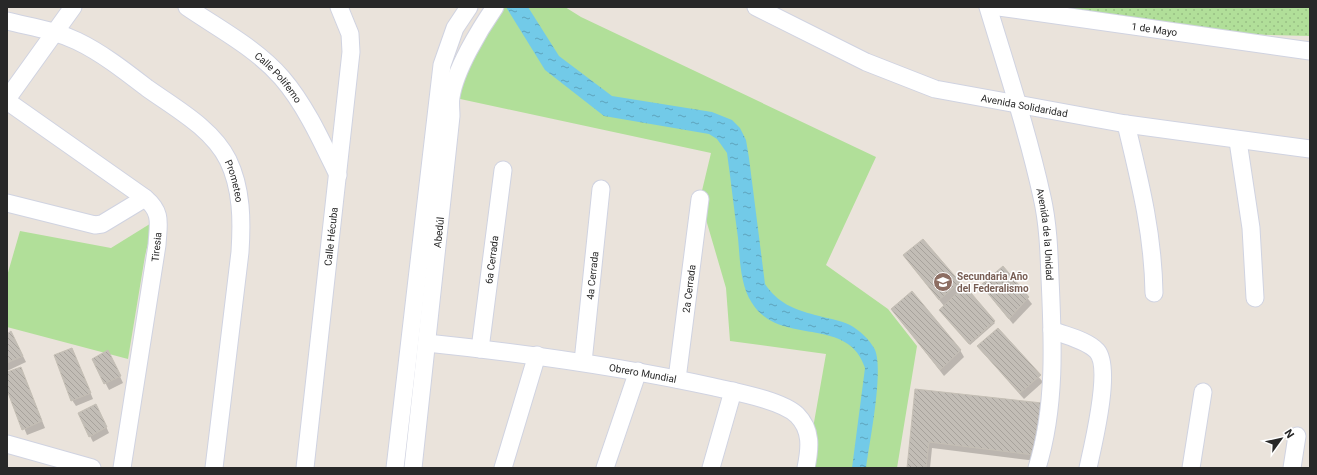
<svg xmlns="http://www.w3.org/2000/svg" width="1317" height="475" font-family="Roboto,sans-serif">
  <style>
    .grass { fill: url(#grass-dots) }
    .park { fill: #b1df99 }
    .water { fill: url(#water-ripples) }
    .shadow { fill: #0003 }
    .building { fill: url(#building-back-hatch); stroke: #c5bfb5 }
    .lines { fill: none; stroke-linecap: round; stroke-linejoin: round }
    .minor-casing { stroke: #d0d3e1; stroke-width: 19 }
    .minor { stroke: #fff; stroke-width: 17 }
    .labels { text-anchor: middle; stroke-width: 3; stroke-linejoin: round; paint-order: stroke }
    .street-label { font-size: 10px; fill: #282828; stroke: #fff }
    .education-label { font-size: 10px; font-weight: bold; fill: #785e54; stroke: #fff; text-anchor: start }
  </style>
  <defs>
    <pattern id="grass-dots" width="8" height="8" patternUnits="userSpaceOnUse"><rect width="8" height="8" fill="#b1df99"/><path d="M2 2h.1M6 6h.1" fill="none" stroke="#98bf84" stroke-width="1.8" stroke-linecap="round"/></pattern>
    <pattern id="water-ripples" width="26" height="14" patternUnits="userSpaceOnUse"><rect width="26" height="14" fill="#72cae8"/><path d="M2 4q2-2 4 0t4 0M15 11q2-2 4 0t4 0" fill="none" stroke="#5ea4bc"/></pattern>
    <pattern id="building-back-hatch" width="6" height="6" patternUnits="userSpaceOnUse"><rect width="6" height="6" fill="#c2bdb6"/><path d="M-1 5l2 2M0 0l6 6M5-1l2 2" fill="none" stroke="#a7a29c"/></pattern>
  </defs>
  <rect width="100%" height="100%" fill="#eae3db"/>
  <path class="grass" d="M 1055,7 L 1310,7 L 1309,36 L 1198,33 Z"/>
  <g class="park">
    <path d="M 495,7 L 565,7 L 581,17 L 876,157 L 826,265 L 888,309 L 917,346 L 897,468 L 806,468 L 826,354 L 730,341 L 726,288 L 700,199 L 711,153 L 451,97 Z"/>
    <path d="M 153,222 L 145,256 L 128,359 L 7,327 L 7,276 L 20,231 L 111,248 Z"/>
  </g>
  <path class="water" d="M 506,7 L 528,7 L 559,56 L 612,96 L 712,112 L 732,120 L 740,128 L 746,140 L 749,158 L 765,284 C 778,303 793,309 815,315 C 826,318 840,320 850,325 C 859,330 869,339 874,348 C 885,366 869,444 866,468 L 852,468 L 865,368 C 849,315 779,347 752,303 C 740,285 740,259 738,238 C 734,210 731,181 727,153 L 717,139 L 709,134 L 604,116 L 545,70 Z"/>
  <g class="shadow">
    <path d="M 923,241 L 963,289 L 995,323 L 970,345 L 941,311 L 944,306 L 904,256 Z"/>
    <path d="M 1003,267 L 1032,304 L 1013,324 L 986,291 Z"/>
    <path d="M 893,310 L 960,350 L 964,357 L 944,376 Z"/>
    <path d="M 997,329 L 1043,382 L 1024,399 L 978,347 Z"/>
    <path d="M 7,335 L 14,338 L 26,362 L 7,371 Z"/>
    <path d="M 72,349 L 93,399 L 76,406 L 72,400 Z"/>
    <path d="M 111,357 L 123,383 L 109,390 L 93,359 Z"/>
    <path d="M 21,368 L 45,428 L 27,435 L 7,387 L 7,373 Z"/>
    <path d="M 916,390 L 1042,404 L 1037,461 L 932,448 L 930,468 L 908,468 Z"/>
    <path d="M 99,411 L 109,433 L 93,442 L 90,436 Z"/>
  </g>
  <g class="building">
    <path d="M 923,239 L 960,282 L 939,300 L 903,255 Z"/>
    <path d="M 1003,266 L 1029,297 L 1009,319 L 981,285 Z"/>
    <path d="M 965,286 L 995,321 L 969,344 L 939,310 Z"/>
    <path d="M 912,291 L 961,350 L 940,370 L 891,309 Z"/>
    <path d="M 998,328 L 1041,375 L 1020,393 L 977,346 Z"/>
    <path d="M 11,331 L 23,356 L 7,363 L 7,334 Z"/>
    <path d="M 72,348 L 91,393 L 71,401 L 54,355 Z"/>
    <path d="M 108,350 L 121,376 L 104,384 L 92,359 Z"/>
    <path d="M 21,367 L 42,421 L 22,430 L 7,390 L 7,372 Z"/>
    <path d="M 915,389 L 1042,403 L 1034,455 L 929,442 L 926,468 L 907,468 Z"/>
    <path d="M 96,404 L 107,427 L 89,437 L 78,413 Z"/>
  </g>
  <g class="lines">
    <g class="minor-casing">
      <g id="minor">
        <path id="s1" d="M 187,7 C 219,29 256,48 282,78 C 306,106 322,142 338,175"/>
        <path id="s2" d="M 756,7 L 866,62 L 935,89 L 1126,124 L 1310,149"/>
        <path id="s3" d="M 988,7 C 1007,70 1028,133 1042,197 C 1048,223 1049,251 1050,278 C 1053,341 1056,407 1037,468"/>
        <path id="s4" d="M 999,7 L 1310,51"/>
        <path id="s5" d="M 7,21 C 31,27 54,30 77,41 C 102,53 125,71 147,88 C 175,108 212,128 228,160 C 242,189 242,221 240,252 L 214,468"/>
        <path d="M 7,99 L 73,7"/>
        <path d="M 7,101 L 145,198 C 163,213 158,224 157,245 L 122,468"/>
        <path d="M 1126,124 C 1140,182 1153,233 1154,293"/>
        <path d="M 1238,141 L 1251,228 L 1255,298"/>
        <path d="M 7,203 L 95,225 L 102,224 L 145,198"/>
        <path d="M 1052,330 C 1066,336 1087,340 1097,351 C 1112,368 1093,445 1088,468"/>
        <path id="s6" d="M 427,343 C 523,353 619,366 714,387 C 735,392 781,400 797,415 C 812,430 810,448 806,468"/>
        <path id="s7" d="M 480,349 L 503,170"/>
        <path id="s8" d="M 583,362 L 601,189"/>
        <path id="s9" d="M 677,379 L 700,199"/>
        <path d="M 7,444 L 92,468"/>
        <path id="s10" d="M 305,468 L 351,52 L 350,34 L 339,7"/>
        <path d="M 395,468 L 442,65 L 455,28 L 469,7"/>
        <path id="s11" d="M 413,468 L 451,116 C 451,110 450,103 451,97 C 455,70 479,30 495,7"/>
        <path d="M 503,468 L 537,355"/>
        <path d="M 605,468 L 638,371"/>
        <path d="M 711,468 L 733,391"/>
        <path d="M 1191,468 L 1203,392"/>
        <path d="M 1292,468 L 1297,436"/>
      </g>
    </g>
    <use href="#minor" class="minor"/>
  </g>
  <defs>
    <g id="school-disc" transform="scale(1)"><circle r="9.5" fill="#8d6e63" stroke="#fff"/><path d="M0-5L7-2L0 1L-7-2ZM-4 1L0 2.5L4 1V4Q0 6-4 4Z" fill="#fff"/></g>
  </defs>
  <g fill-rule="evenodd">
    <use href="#school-disc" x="943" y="282"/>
  </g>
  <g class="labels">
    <g class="street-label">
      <text dy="4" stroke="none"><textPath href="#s4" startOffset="157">1 de Mayo</textPath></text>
      <text dy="4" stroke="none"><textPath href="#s1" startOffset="116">Calle Polifemo</textPath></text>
      <text dy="4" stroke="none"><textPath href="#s2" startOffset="288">Avenida Solidaridad</textPath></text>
      <text dy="4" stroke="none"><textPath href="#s5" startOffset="289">Prometeo</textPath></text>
      <text dy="4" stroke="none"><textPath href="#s11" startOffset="237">Abedúl</textPath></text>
      <text dy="4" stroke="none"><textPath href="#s3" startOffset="235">Avenida de la Unidad</textPath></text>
      <text dy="4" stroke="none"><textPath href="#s10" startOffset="233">Calle Hécuba</textPath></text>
      <text transform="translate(156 247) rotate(-84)" y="4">Tiresia</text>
      <text dy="4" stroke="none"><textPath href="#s7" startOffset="90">6a Cerrada</textPath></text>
      <text dy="4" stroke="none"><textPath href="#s8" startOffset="87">4a Cerrada</textPath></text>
      <text dy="4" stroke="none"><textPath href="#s9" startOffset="91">2a Cerrada</textPath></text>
      <text dy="4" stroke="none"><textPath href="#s6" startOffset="218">Obrero Mundial</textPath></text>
    </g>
    <g class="education-label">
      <text x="957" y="280">Secundaria Año<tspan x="957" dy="12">del Federalismo</tspan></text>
    </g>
  </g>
  <rect width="1317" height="475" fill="none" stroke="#282828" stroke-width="16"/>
  <g transform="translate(1281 439) rotate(57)" stroke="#ffffff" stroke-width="3" paint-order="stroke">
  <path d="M0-3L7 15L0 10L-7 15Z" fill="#282828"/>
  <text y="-6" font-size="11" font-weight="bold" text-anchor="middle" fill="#282828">N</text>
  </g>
</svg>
